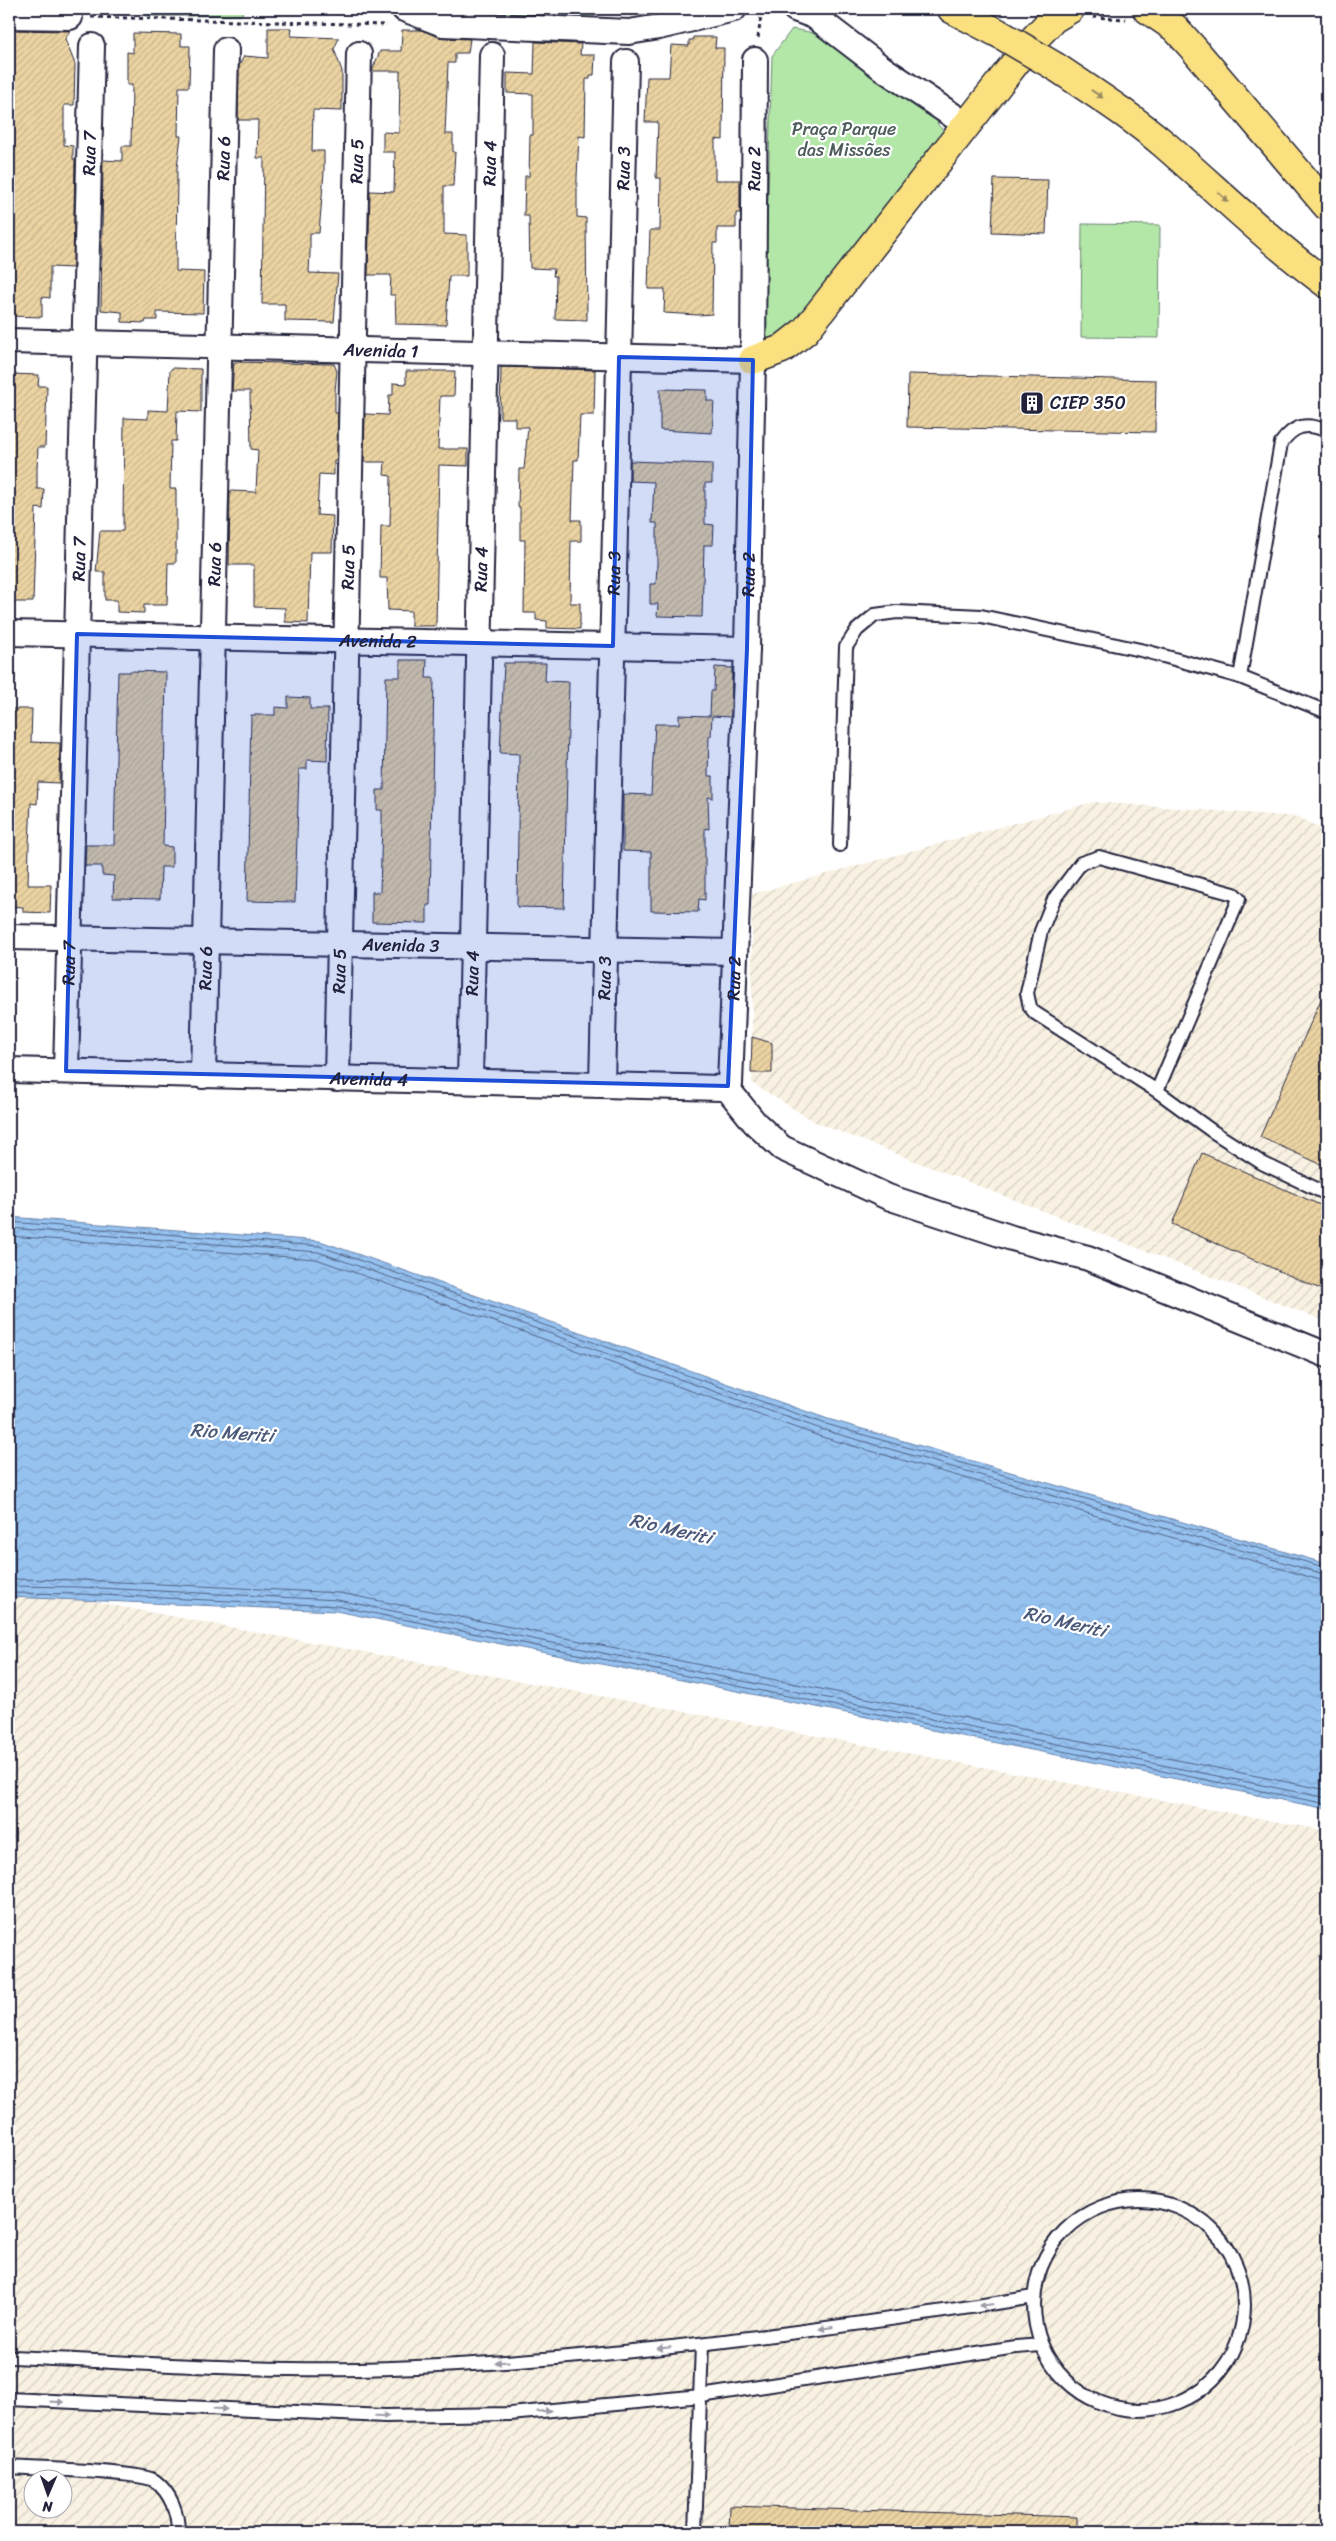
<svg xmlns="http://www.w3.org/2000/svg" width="1336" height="2541" font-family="Sriracha,sans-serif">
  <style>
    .industrial { fill: url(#industrial-furrows); fill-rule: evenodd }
    .grass { fill: url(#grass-tufts); stroke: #6a8472 }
    .park { fill: #b3e7a8; stroke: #6a8472 }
    .water { fill: url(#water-waves); stroke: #6882a8 }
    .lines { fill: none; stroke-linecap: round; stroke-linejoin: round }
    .shore { stroke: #506283; stroke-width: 1 }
    .building { fill: url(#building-hatch); stroke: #22223b }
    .lane-casing { stroke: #22223b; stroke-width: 16 }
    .street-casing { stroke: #22223b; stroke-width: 28 }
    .highway-casing { stroke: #22223b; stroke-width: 31 }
    .path { stroke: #22223b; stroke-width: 3; stroke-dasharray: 4 4; stroke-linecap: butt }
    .lane { stroke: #fff; stroke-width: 12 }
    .street { stroke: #fff; stroke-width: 24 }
    .highway { stroke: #fbe080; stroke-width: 28 }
    .highway-bridge-casing { stroke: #22223b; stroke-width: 31; stroke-linecap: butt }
    .highway-bridge { stroke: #fbe080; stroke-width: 28 }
    .oneway { fill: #998a61 }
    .oneway2 { fill: #9c9ca7 }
    .marked { fill: #1d4ed8; fill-opacity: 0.2; stroke: #1d4ed8; stroke-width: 4; stroke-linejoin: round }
    .labels { text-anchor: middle; stroke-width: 4.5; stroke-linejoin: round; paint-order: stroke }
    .park-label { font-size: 18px; fill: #4e5d5c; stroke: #fff }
    .street-label { font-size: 18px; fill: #22223b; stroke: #fff }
    .poi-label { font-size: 18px; fill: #22223b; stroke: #fff; text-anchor: start }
    .water-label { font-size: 19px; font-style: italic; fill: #4b5a7a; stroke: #fff }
  </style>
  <defs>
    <pattern id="industrial-furrows" width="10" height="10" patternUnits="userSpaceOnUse" patternTransform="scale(1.25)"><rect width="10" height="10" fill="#f9f2e3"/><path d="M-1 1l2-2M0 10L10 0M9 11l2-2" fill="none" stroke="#d5cfc4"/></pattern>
    <pattern id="grass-tufts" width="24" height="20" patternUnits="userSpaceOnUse" patternTransform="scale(1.25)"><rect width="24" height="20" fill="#b3e7a8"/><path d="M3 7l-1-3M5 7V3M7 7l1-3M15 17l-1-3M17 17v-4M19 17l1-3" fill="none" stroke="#9ac692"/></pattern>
    <pattern id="water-waves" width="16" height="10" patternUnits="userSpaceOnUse" patternTransform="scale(1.25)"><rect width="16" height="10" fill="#96c2f0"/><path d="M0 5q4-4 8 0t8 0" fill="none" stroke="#81a6cf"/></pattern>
    <pattern id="building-hatch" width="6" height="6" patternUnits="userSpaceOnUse" patternTransform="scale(1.25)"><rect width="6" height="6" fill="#ebd3a2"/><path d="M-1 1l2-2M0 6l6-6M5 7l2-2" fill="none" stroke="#c9b58c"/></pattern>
  </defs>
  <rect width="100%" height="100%" fill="#fff"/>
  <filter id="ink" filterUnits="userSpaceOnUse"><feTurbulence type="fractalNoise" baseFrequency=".02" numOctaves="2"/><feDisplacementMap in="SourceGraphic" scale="10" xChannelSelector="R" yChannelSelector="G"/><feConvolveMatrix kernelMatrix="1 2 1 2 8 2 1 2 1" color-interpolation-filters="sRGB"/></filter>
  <g filter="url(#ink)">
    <g class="industrial">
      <path d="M 1093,802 L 1299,817 L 1327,832 L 1327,1322 L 815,1122 L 752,1083 L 752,894 Z"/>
      <path d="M 9,1597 L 79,1599 L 1327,1831 L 1327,2532 L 9,2532 ZM 32,2478 L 62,2478 L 62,2508 L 32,2508 Z"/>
    </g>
    <rect class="grass" x="146" y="9" width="30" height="7"/>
    <g class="park">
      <path d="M 176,9 L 243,9 L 242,15 L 176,16 Z"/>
      <path d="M 456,9 L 594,9 L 593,26 L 456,20 Z"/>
      <path d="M 792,29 L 809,32 L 827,39 L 936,116 L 938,125 L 946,133 L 798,321 L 774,340 L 766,337 L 764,330 L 772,56 Z"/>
      <path d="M 1082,224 L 1160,225 L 1159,338 L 1081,337 Z"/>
    </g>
    <path class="water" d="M 9,1217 L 320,1241 L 828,1419 L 1327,1564 L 1327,1809 L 336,1611 L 9,1597 Z"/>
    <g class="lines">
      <g class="shore">
        <path d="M 9,1222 L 319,1246 L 826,1424 L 1327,1568"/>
        <path d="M 9,1228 L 318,1252 L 824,1430 L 1327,1575"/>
        <path d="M 9,1236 L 316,1259 L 822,1437 L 1327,1582"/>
        <path d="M 9,1579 L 80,1580 L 340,1593 L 1327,1790"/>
        <path d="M 9,1586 L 79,1587 L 338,1600 L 1327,1798"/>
        <path d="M 9,1593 L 79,1594 L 337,1606 L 1327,1804"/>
      </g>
    </g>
    <g class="building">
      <path d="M 268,28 L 292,28 L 291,36 L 339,38 L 334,49 L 342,71 L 342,111 L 313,110 L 312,151 L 324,151 L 324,172 L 319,233 L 310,233 L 310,252 L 309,273 L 338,274 L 334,322 L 285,321 L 285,304 L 262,304 L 264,158 L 257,158 L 258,120 L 238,120 L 239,66 L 244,56 L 268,58 Z"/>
      <path d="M 9,30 L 70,31 L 65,39 L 75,64 L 74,105 L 64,105 L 64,145 L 73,146 L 73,159 L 75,159 L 73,268 L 50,267 L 50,298 L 42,297 L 42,317 L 9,316 Z"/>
      <path d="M 402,30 L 421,30 L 442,38 L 470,39 L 468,53 L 455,53 L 455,63 L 448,63 L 445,134 L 453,134 L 453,152 L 455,152 L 453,186 L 444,186 L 444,234 L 467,235 L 467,276 L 449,276 L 446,325 L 396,324 L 395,295 L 390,295 L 391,275 L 368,275 L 370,191 L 394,192 L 395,152 L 383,152 L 383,132 L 399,133 L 400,71 L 372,71 L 380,51 L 401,51 Z"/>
      <path d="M 133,33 L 181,34 L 181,46 L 190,46 L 189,87 L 179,87 L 178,136 L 181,136 L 177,168 L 176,271 L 204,272 L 203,313 L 157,312 L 157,320 L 146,320 L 145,323 L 122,322 L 122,312 L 101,310 L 103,160 L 122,161 L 122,146 L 131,146 L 132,85 L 127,85 L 127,52 L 133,53 Z"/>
      <path d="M 693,37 L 716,37 L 715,48 L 724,48 L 723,140 L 715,139 L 715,180 L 740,180 L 740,213 L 736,213 L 736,228 L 717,228 L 717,243 L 713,243 L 712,314 L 698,315 L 664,313 L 665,289 L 648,289 L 650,230 L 660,230 L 661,178 L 656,178 L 658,122 L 645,122 L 647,77 L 669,77 L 671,45 L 689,46 L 689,40 L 693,40 Z"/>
      <path d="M 535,42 L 581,44 L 580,55 L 595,55 L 594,75 L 590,75 L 590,79 L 586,79 L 585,137 L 579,136 L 577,177 L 577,217 L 586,218 L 587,320 L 555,319 L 556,276 L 553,276 L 554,269 L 530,268 L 529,216 L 524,216 L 525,176 L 529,176 L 530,135 L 533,135 L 533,94 L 507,93 L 507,73 L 534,74 Z"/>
      <path d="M 994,179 L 1048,180 L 1046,234 L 992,232 Z"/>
      <path d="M 234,362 L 334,364 L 337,371 L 335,391 L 335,413 L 338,413 L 337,461 L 334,461 L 334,475 L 319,474 L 317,515 L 333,516 L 332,552 L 310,552 L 308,623 L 285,622 L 285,608 L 254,607 L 254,565 L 229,565 L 230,491 L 256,492 L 258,450 L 251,449 L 250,391 L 232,391 Z"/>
      <path d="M 501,367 L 595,370 L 594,415 L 580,415 L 578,460 L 574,460 L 572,520 L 581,520 L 581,541 L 571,541 L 570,603 L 580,603 L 580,629 L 547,628 L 547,621 L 536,620 L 536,613 L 524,613 L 525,540 L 520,540 L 520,507 L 518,507 L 519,469 L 524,469 L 528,427 L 515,427 L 515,418 L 500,418 Z"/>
      <path d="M 172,368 L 201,369 L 201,412 L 177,411 L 176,441 L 171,441 L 170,489 L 176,489 L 176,563 L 168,563 L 167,605 L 144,605 L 144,613 L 117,612 L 117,600 L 105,600 L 105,572 L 96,572 L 100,531 L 123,531 L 124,418 L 148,419 L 148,410 L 168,411 L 170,371 Z"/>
      <path d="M 406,371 L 455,371 L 454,396 L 440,396 L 438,449 L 468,449 L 468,466 L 439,465 L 436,626 L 411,626 L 411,611 L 388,610 L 387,578 L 380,578 L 381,526 L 390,526 L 391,476 L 384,475 L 385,462 L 364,462 L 365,414 L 388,415 L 389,395 L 393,395 L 393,383 L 406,384 Z"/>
      <path d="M 9,374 L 39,375 L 38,386 L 47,386 L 45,447 L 38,447 L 37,468 L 37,489 L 44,489 L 43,509 L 36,508 L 33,602 L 9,602 Z"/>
      <path d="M 908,374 L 1156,380 L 1155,432 L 907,427 Z"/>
      <path d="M 660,389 L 707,390 L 707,401 L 714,401 L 712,433 L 660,430 Z"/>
      <path d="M 630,461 L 712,464 L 712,483 L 705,483 L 705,524 L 714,525 L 713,545 L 704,545 L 702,617 L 657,616 L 658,604 L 650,604 L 650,584 L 656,584 L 657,564 L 657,523 L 652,523 L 654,482 L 630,481 Z"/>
      <path d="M 400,660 L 427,660 L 426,678 L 434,678 L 430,905 L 427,905 L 427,923 L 372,922 L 372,892 L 380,892 L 382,822 L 382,810 L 377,810 L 377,790 L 384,790 L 386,677 L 400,677 Z"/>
      <path d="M 504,663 L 546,663 L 545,681 L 569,682 L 564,908 L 517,907 L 519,754 L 500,753 Z"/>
      <path d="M 715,667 L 732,668 L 731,717 L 712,716 L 711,736 L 709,736 L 708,776 L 713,776 L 713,798 L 708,797 L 709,829 L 705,828 L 705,900 L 699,899 L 698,912 L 651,911 L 651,852 L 623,851 L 623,794 L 651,795 L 655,724 L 679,724 L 679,715 L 710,716 L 711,691 L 714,691 Z"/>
      <path d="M 130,671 L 166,672 L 163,846 L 172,847 L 172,867 L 161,867 L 160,899 L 113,898 L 114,876 L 102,875 L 102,866 L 85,866 L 86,845 L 114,845 L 118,672 L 130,672 Z"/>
      <path d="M 288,697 L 310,698 L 310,709 L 328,709 L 327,761 L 307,760 L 307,769 L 299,769 L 295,902 L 247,901 L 251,715 L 275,715 L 275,707 L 288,708 Z"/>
      <path d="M 9,709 L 32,709 L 31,742 L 60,743 L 59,783 L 38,782 L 37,804 L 31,803 L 29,843 L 28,885 L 51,885 L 50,913 L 23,912 L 23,907 L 9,906 Z"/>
      <path d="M 1327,986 L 1327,1167 L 1260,1137 Z"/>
      <path d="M 752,1037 L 772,1043 L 772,1073 L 751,1073 Z"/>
      <path d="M 1202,1153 L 1327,1208 L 1327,1292 L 1172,1224 Z"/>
      <path d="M 730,2506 L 1078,2517 L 1078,2532 L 729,2532 Z"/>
    </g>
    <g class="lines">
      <g class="lane-casing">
        <g id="lane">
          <path d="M 1240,677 L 1281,443 C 1294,425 1306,422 1327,431"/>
          <path d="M 840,845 L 846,647 L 857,630 L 875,615 L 897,612 L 981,616 L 1145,651 L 1240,677 L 1327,712"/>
          <path d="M 1157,1091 L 1239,899 L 1234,894 L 1099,857 L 1081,863 L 1054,899 L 1041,931 L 1027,993 L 1030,1007 L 1035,1013 L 1157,1091 L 1212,1131 L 1262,1163 L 1327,1194"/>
          <circle cx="1139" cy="2305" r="105"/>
          <path d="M 9,2357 C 136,2362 264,2373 392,2368 C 608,2360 821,2331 1034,2297"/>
          <path d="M 9,2399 L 385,2416 L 510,2414 L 701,2396 L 1016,2347 L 1041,2345"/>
          <path d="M 9,2467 C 34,2469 140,2471 155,2481 C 171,2493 178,2513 178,2532"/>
          <path d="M 695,2532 L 702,2345"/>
        </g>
      </g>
      <g class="street-casing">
        <g id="street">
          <path d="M 404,9 L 443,24 L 629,32 L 659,27 L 734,9"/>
          <path d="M 795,9 L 814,16 L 882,68 L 967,125"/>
          <path d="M 9,16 L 70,17"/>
          <path id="s1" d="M 9,341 L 753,360"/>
          <path id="s2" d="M 9,633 L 747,649"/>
          <path id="s3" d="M 9,937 L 734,952"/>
          <path id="s4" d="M 9,1070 L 721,1088 L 730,1084 L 747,649 L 753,360 L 755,60"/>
          <path id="s5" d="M 66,1071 L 92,46"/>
          <path id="s6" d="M 203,1076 L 226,50"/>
          <path id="s7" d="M 337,1079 L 359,54"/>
          <path id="s8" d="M 470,1081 L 492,55"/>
          <path id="s9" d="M 602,1084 L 626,62"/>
          <path d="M 726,1087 L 755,1123 L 782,1148 L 888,1197 L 1012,1238 L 1088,1258 L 1327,1355"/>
        </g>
      </g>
      <g class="highway-casing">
        <g id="highway">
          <path d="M 952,9 L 998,33"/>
          <path d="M 1147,9 L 1175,28 L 1193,48 L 1327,206"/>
          <path d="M 1056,67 C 1093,92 1131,116 1165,145 C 1219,192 1270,242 1327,284"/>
          <path d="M 753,360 L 782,349 L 805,331 L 1034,39 L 1053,19 L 1070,9"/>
        </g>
      </g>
      <g class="path">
        <path d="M 91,17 L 387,25"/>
        <path d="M 1093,17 L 1126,19"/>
        <path d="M 758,38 L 762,9"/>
      </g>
      <use href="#lane" class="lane"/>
      <use href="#street" class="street"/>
      <use href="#highway" class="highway"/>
      <g class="highway-bridge-casing">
        <path id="highway-bridge" d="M 998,33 L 1056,67"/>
      </g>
      <use href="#highway-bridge" class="highway-bridge"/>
    </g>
    <defs><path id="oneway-solid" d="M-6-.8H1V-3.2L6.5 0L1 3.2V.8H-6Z" transform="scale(1.25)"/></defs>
    <g class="oneway">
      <use href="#oneway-solid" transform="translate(1097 94) rotate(34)"/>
      <use href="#oneway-solid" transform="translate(1223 197) rotate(42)"/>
    </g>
    <g class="oneway2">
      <use href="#oneway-solid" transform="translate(986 2305) rotate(173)"/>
      <use href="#oneway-solid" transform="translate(826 2328) rotate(172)"/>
      <use href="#oneway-solid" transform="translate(664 2348) rotate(175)"/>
      <use href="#oneway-solid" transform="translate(502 2362) rotate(177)"/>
      <use href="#oneway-solid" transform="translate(57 2402) rotate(3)"/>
      <use href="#oneway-solid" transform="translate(220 2409) rotate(3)"/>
      <use href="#oneway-solid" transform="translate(544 2411) rotate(-5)"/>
      <use href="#oneway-solid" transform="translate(382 2416) rotate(1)"/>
    </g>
  </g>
  <path class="marked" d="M 619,357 L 753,360 L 747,649 L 728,1086 L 66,1071 L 77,634 L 613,646 Z"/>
  <defs>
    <g id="building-square" transform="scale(1.25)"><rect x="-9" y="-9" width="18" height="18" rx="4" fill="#22223b" stroke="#fff"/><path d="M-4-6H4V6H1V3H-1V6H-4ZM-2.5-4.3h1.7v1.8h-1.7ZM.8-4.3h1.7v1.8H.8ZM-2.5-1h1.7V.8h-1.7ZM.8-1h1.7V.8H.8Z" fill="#fff"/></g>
  </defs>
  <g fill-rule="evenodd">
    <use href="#building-square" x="1032" y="403"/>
  </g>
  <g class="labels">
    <g class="park-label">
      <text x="844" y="135">Praça Parque<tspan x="844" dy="21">das Missões</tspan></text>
    </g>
    <g class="street-label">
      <text dy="6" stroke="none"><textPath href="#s5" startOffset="918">Rua 7</textPath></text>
      <text dy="6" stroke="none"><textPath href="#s6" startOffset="918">Rua 6</textPath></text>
      <text dy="6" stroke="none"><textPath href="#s7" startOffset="918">Rua 5</textPath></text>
      <text dy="6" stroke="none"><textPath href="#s8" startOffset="918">Rua 4</textPath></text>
      <text dy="6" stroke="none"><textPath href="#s9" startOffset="916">Rua 3</textPath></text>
      <text dy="6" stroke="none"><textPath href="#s4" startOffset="1638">Rua 2</textPath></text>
      <text dy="6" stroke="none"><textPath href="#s1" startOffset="372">Avenida 1</textPath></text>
      <text dy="6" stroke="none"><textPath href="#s5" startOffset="512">Rua 7</textPath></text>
      <text dy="6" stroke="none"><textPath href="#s6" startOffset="512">Rua 6</textPath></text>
      <text dy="6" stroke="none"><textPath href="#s7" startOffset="512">Rua 5</textPath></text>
      <text dy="6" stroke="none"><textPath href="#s8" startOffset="512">Rua 4</textPath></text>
      <text dy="6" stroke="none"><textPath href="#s9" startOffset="511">Rua 3</textPath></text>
      <text dy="6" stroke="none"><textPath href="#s4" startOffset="1232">Rua 2</textPath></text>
      <text dy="6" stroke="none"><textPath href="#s2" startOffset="369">Avenida 2</textPath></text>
      <text dy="6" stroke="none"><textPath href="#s3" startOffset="392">Avenida 3</textPath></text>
      <text dy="6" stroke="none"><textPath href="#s5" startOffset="108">Rua 7</textPath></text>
      <text dy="6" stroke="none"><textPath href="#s6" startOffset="108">Rua 6</textPath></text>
      <text dy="6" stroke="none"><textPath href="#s7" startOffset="108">Rua 5</textPath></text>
      <text dy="6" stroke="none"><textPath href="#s8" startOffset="108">Rua 4</textPath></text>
      <text dy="6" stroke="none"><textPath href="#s9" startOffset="106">Rua 3</textPath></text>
      <text dy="6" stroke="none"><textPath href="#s4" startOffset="828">Rua 2</textPath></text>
      <text dy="6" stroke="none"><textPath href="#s4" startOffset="360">Avenida 4</textPath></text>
    </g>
    <g class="poi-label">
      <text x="1050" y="409">CIEP 350</text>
    </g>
    <g class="water-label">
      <text transform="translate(232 1432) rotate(4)" y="7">Rio Meriti</text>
      <text transform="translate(671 1528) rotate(13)" y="7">Rio Meriti</text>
      <text transform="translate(1065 1621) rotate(13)" y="7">Rio Meriti</text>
    </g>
  </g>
  <rect width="1336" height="2541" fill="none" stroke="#fff" stroke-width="30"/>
  <rect x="15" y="15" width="1306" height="2511" fill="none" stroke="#22223b" stroke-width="2" filter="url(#ink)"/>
  <g transform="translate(48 2494) rotate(182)"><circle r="24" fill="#ffffff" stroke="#a7a7b1"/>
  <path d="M0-4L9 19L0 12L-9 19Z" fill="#22223b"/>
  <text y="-8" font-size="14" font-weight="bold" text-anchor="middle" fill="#22223b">N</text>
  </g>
</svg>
